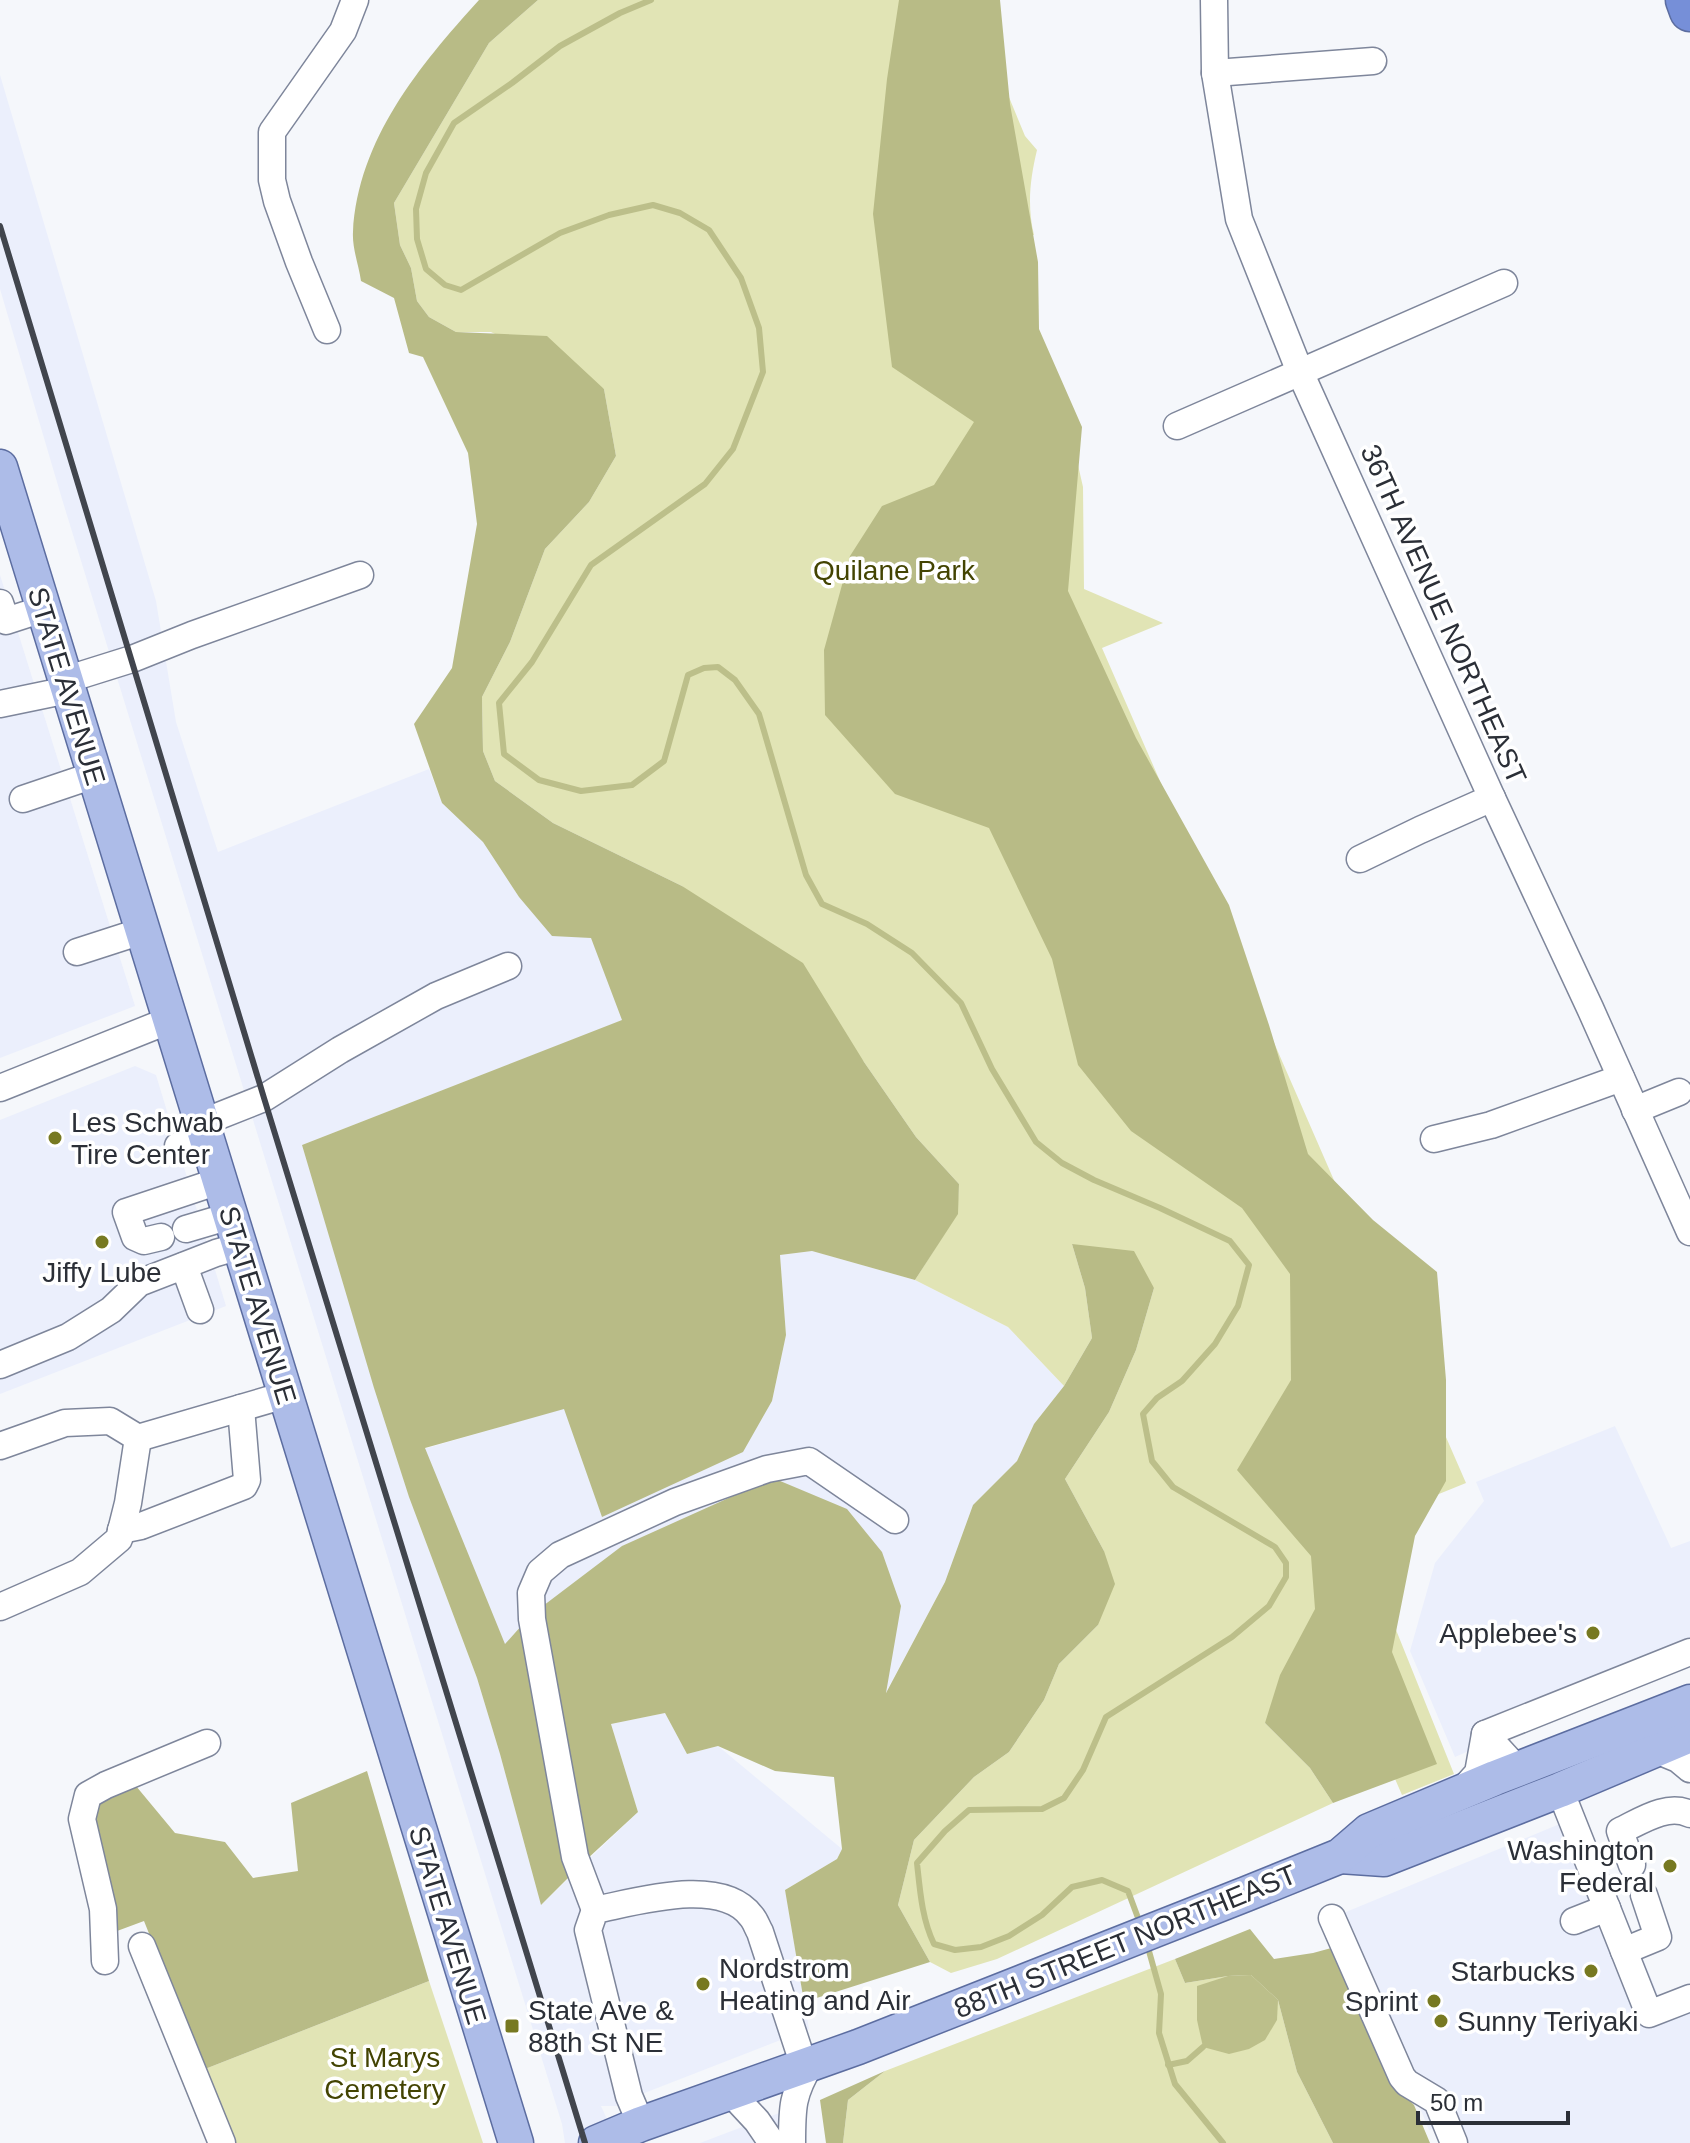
<svg xmlns="http://www.w3.org/2000/svg" width="1690" height="2143" font-family="Helvetica,sans-serif">
  <style>
    .built { fill: #ebeffc }
    .green { fill: #e1e4b5 }
    .forest { fill: #b8bb86 }
    .water { fill: #bcbf8a }
    .lines { fill: none; stroke-linecap: round; stroke-linejoin: round }
    .stream { stroke: #bcbf8a; stroke-width: 6 }
    .minor-casing { stroke: #7e869b; stroke-width: 29 }
    .major-casing { stroke: #5c6da0; stroke-width: 37 }
    .highway-casing { stroke: #5c6da0; stroke-width: 43 }
    .minor { stroke: #fff; stroke-width: 26 }
    .major { stroke: #adbce8; stroke-width: 34 }
    .highway { stroke: #768fd8; stroke-width: 40 }
    .rail { stroke: #41454d; stroke-width: 6 }
    .poi-dot { fill: #777921; stroke: #fff; stroke-width: 3 }
    .labels { text-anchor: middle; stroke-width: 7; stroke-linejoin: round; paint-order: stroke }
    .park-label { font-size: 28px; fill: #434402; stroke: #fff }
    .street-label { font-size: 28px; fill: #2b2f37; stroke: #fff }
    .poi-label { font-size: 28px; fill: #2b2f37; stroke: #fff; text-anchor: start }
  </style>
  <rect width="100%" height="100%" fill="#f5f7fb"/>
  <g class="built">
    <path d="M 0,75 L 156,601 L 176,722 L 218,852 L 429,769 L 442,803 L 483,842 L 519,897 L 591,937 L 623,1020 L 302,1145 L 409,1497 L 477,1678 L 500,1754 L 541,1905 L 638,1812 L 611,1724 L 665,1713 L 687,1754 L 718,1746 L 842,1849 L 837,1859 L 785,1890 L 809,2029 L 647,2092 L 616,2106 L 601,2106 L 618,2143 L 565,2143 L 562,2124 L 62,499 L 0,289 Z"/>
    <path d="M 0,575 L 135,1006 L 0,1058 Z"/>
    <path d="M 135,1066 L 156,1075 L 226,1306 L 0,1394 L 0,1120 Z"/>
    <path d="M 812,1251 L 915,1280 L 1008,1327 L 1064,1386 L 1034,1424 L 1017,1461 L 973,1505 L 945,1582 L 884,1696 L 531,1615 L 505,1645 L 424,1449 L 565,1408 L 602,1517 L 772,1401 L 786,1335 L 780,1255 Z"/>
    <path d="M 1615,1426 L 1671,1548 L 1690,1541 L 1690,1654 L 1455,1757 L 1410,1651 L 1435,1563 L 1484,1501 L 1476,1482 Z"/>
    <path d="M 1584,1814 L 1660,2000 L 1690,1988 L 1690,2143 L 1446,2143 L 1440,2128 L 1429,2130 L 1341,1914 Z"/>
    <path d="M 803,2104 L 802,2143 L 700,2143 Z"/>
  </g>
  <g class="green">
    <path d="M 538,0 L 999,0 L 992,56 L 1025,136 L 1037,150 C 1030,179 1027,206 1034,235 L 1008,234 L 1068,421 L 1083,487 L 1084,589 L 1163,623 L 1102,648 L 1466,1483 L 1355,1528 L 1454,1774 L 1402,1795 L 1344,1661 L 1265,1723 L 1310,1768 L 1333,1803 L 997,1959 L 951,1973 L 930,1962 L 898,1905 L 914,1840 L 974,1777 L 1009,1752 L 1044,1700 L 1059,1664 L 1098,1625 L 1104,1551 L 1065,1479 L 1109,1412 L 1136,1350 L 1154,1288 L 1072,1244 L 1085,1288 L 1092,1338 L 1064,1386 L 1008,1327 L 915,1280 L 957,1214 L 959,1184 L 916,1137 L 864,1062 L 682,886 L 553,823 L 495,781 L 483,751 L 482,697 L 510,642 L 545,549 L 589,502 L 616,456 L 604,389 L 491,332 L 456,332 L 429,317 L 417,301 L 411,268 L 400,245 L 394,203 L 489,43 Z"/>
    <path d="M 1175,1959 L 1185,1983 L 1228,1976 L 1251,1975 L 1278,2000 L 1297,2072 L 1333,2143 L 843,2143 L 848,2100 L 885,2071 Z"/>
    <path d="M 429,1981 L 483,2143 L 235,2143 L 205,2069 Z"/>
  </g>
  <g class="forest">
    <path d="M 479,0 L 538,0 L 489,43 L 394,203 L 400,245 L 411,268 L 417,301 L 429,317 L 456,332 L 547,336 L 604,389 L 616,456 L 589,502 L 545,549 L 510,642 L 482,697 L 483,751 L 495,781 L 553,823 L 682,886 L 803,963 L 864,1062 L 916,1137 L 959,1184 L 958,1214 L 915,1280 L 812,1251 L 780,1255 L 786,1335 L 772,1401 L 743,1452 L 602,1517 L 564,1409 L 425,1448 L 505,1644 L 531,1615 L 622,1546 L 773,1478 L 847,1509 L 882,1552 L 901,1606 L 886,1693 L 945,1582 L 973,1505 L 1017,1461 L 1034,1424 L 1064,1386 L 1092,1338 L 1085,1288 L 1072,1244 L 1134,1251 L 1154,1288 L 1136,1350 L 1109,1412 L 1065,1479 L 1104,1551 L 1115,1584 L 1098,1625 L 1059,1664 L 1044,1700 L 1009,1752 L 974,1777 L 914,1840 L 898,1905 L 930,1962 L 804,2002 L 785,1890 L 837,1859 L 842,1849 L 834,1777 L 775,1771 L 718,1746 L 687,1754 L 665,1713 L 611,1724 L 638,1812 L 586,1860 L 541,1905 L 500,1754 L 477,1678 L 409,1497 L 374,1388 L 302,1145 L 622,1020 L 591,938 L 552,936 L 519,897 L 483,842 L 442,803 L 414,724 L 452,668 L 477,524 L 468,453 L 423,357 L 409,353 L 394,298 L 361,281 C 359,266 352,248 353,232 C 358,140 419,66 479,0 Z"/>
    <path d="M 899,0 L 1000,0 L 1010,104 L 1038,262 L 1039,329 L 1082,427 L 1068,591 L 1136,738 L 1229,905 L 1269,1025 L 1308,1154 L 1373,1220 L 1437,1272 L 1446,1380 L 1446,1481 L 1415,1536 L 1392,1652 L 1437,1764 L 1333,1803 L 1310,1768 L 1265,1723 L 1280,1675 L 1315,1609 L 1311,1556 L 1237,1470 L 1291,1380 L 1290,1274 L 1242,1208 L 1131,1131 L 1078,1065 L 1052,959 L 989,828 L 895,794 L 825,715 L 824,650 L 850,556 L 882,506 L 934,485 L 974,422 L 892,367 L 873,214 L 887,79 Z"/>
    <path d="M 367,1771 L 429,1981 L 205,2069 L 188,2031 L 144,1921 L 109,1934 L 99,1871 L 94,1800 L 131,1780 L 175,1833 L 225,1842 L 253,1878 L 298,1871 L 291,1803 Z"/>
    <path d="M 1250,1929 L 1274,1959 L 1313,1953 L 1335,1947 L 1390,2080 L 1414,2105 L 1430,2143 L 1333,2143 L 1297,2072 L 1278,2000 L 1251,1975 L 1228,1976 L 1185,1983 L 1175,1959 Z"/>
    <path d="M 885,2071 L 848,2100 L 843,2143 L 826,2143 L 820,2100 Z"/>
  </g>
  <path class="water" d="M 1251,1975 L 1278,2000 L 1277,2020 L 1265,2040 L 1249,2049 L 1229,2054 L 1203,2047 L 1197,2020 L 1197,1986 L 1228,1976 Z"/>
  <g class="lines">
    <g class="stream">
      <path d="M 651,0 L 620,13 L 560,46 L 512,83 L 454,123 L 426,173 L 416,209 L 417,239 L 426,269 L 445,285 L 461,290 L 560,233 L 609,215 L 653,205 L 680,213 L 709,230 L 741,278 L 759,328 L 763,372 L 733,449 L 705,484 L 591,565 L 532,662 L 499,703 L 504,754 L 539,780 L 581,791 L 632,785 L 664,761 L 688,675 L 704,668 L 718,667 L 735,680 L 759,714 L 806,875 L 822,904 L 867,924 L 912,953 L 961,1003 L 992,1069 L 1036,1142 L 1062,1163 L 1094,1180 L 1160,1208 L 1230,1241 L 1249,1265 L 1238,1306 L 1215,1344 L 1182,1381 L 1157,1398 L 1143,1414 L 1152,1461 L 1173,1487 L 1275,1547 L 1286,1563 L 1286,1577 L 1269,1606 L 1232,1637 L 1106,1717 L 1083,1770 L 1064,1798 L 1042,1809 L 969,1810 L 945,1831 L 917,1863 C 920,1891 922,1919 934,1944 L 955,1950 L 981,1947 L 1009,1936 L 1042,1915 L 1072,1887 L 1102,1880 L 1128,1891 L 1141,1926"/>
      <path d="M 1147,1944 L 1161,1994 L 1159,2033 L 1175,2084 L 1223,2143"/>
      <path d="M 1168,2065 L 1187,2061 L 1203,2047"/>
    </g>
    <g class="minor-casing">
      <g id="minor">
        <path d="M 1214,0 L 1215,73 L 1239,219 L 1300,372 L 1492,798 L 1590,1008 L 1690,1232"/>
        <path d="M 1215,73 L 1373,61"/>
        <path d="M 327,330 L 299,262 L 277,201 L 272,180 L 272,132 L 343,31 L 355,0"/>
        <path d="M 1177,426 L 1504,283"/>
        <path d="M 0,603 L 6,621 L 43,609"/>
        <path d="M 65,680 L 132,659 L 192,635 L 360,575"/>
        <path d="M 0,704 L 68,690"/>
        <path d="M 23,799 L 94,775"/>
        <path d="M 1360,859 L 1420,830 L 1492,798"/>
        <path d="M 77,952 L 142,931"/>
        <path d="M 0,1088 L 170,1020"/>
        <path d="M 1635,1110 L 1679,1092"/>
        <path d="M 201,1123 L 264,1098 L 340,1050 L 436,996 L 508,966"/>
        <path d="M 1434,1139 L 1491,1125 L 1621,1078"/>
        <path d="M 178,1146 L 205,1135"/>
        <path d="M 186,1229 L 230,1216"/>
        <path d="M 161,1237 L 144,1241 L 135,1237 L 126,1212 L 219,1181"/>
        <path d="M 184,1266 L 200,1310"/>
        <path d="M 0,1365 L 68,1337 L 111,1310 L 139,1283 L 216,1253 L 240,1246"/>
        <path d="M 0,1446 L 65,1423 L 110,1421 L 138,1438 L 285,1395"/>
        <path d="M 121,1530 L 141,1526 L 244,1486 L 247,1480 L 241,1408"/>
        <path d="M 0,1607 L 80,1572 L 119,1539 L 128,1503 L 138,1438"/>
        <path d="M 1485,1734 L 1690,1652"/>
        <path d="M 1656,1750 L 1678,1759 L 1690,1769"/>
        <path d="M 1560,1790 L 1649,2014 L 1690,1998"/>
        <path d="M 1459,1794 L 1478,1773 L 1485,1734 L 1517,1769"/>
        <path d="M 1632,1865 L 1620,1831 C 1641,1821 1667,1803 1690,1814"/>
        <path d="M 595,1910 L 575,1857 L 532,1619 L 531,1593 L 540,1572 L 560,1555 L 675,1502 L 767,1469 L 809,1461 L 895,1520"/>
        <path d="M 1332,1918 L 1402,2077 L 1407,2083 L 1437,2101 L 1454,2143"/>
        <path d="M 1574,1921 L 1607,1908"/>
        <path d="M 142,1946 L 222,2143"/>
        <path d="M 1624,1951 L 1658,1937 L 1644,1895"/>
        <path d="M 105,1961 L 103,1909 L 82,1819 L 88,1795 L 106,1785 L 207,1743"/>
        <path d="M 730,2092 L 757,2121 L 772,2143"/>
        <path d="M 641,2124 L 629,2096 L 588,1930 L 595,1910 C 636,1902 721,1876 751,1916 C 755,1920 757,1927 760,1932 L 804,2066"/>
        <path d="M 792,2143 C 792,2108 792,2094 811,2063"/>
      </g>
    </g>
    <g class="major-casing">
      <g id="major">
        <path d="M 0,467 L 516,2143"/>
        <path d="M 1340,1856 L 1384,1859 L 1560,1790 L 1690,1735"/>
        <path d="M 596,2143 L 641,2124 L 858,2047 L 1246,1894 L 1340,1856 L 1369,1831 L 1495,1778 L 1690,1702"/>
      </g>
    </g>
    <g class="highway-casing">
      <path id="highway" d="M 1686,0 L 1690,11"/>
    </g>
    <use href="#minor" class="minor"/>
    <use href="#major" class="major"/>
    <use href="#highway" class="highway"/>
    <path class="rail" d="M 0,226 L 264,1098 L 585,2143"/>
  </g>
  <g class="poi-dot">
    <circle cx="55" cy="1138" r="8"/>
    <circle cx="102" cy="1242" r="8"/>
    <circle cx="1593" cy="1633" r="8"/>
    <circle cx="1670" cy="1866" r="8"/>
    <circle cx="1591" cy="1971" r="8"/>
    <circle cx="703" cy="1984" r="8"/>
    <circle cx="1434" cy="2001" r="8"/>
    <circle cx="1441" cy="2021" r="8"/>
    <rect x="504" y="2018" width="16" height="16" rx="4"/>
  </g>
  <g class="labels">
    <g class="park-label">
      <text x="894" y="580">Quilane Park</text>
      <text x="385" y="2067">St Marys<tspan x="385" dy="32">Cemetery</tspan></text>
    </g>
    <g class="street-label">
      <text transform="translate(1444 614) rotate(66)" y="10">36TH AVENUE NORTHEAST</text>
      <text transform="translate(67 686) rotate(73)" y="10">STATE AVENUE</text>
      <text transform="translate(258 1305) rotate(73)" y="10">STATE AVENUE</text>
      <text transform="translate(448 1925) rotate(73)" y="10">STATE AVENUE</text>
      <text transform="translate(1125 1941) rotate(-22)" y="10">88TH STREET NORTHEAST</text>
    </g>
    <g class="poi-label">
      <text x="71" y="1132">Les Schwab<tspan x="71" dy="32">Tire Center</tspan></text>
      <text x="102" y="1282" text-anchor="middle">Jiffy Lube</text>
      <text x="1577" y="1643" text-anchor="end">Applebee's</text>
      <text x="1654" y="1860" text-anchor="end">Washington<tspan x="1654" dy="32">Federal</tspan></text>
      <text x="719" y="1978">Nordstrom<tspan x="719" dy="32">Heating and Air</tspan></text>
      <text x="1575" y="1981" text-anchor="end">Starbucks</text>
      <text x="1418" y="2011" text-anchor="end">Sprint</text>
      <text x="528" y="2020">State Ave &amp;<tspan x="528" dy="32">88th St NE</tspan></text>
      <text x="1457" y="2031">Sunny Teriyaki</text>
    </g>
  </g>
  <path d="M1418 2111v12h150v-12" fill="none" stroke="#2b2f37" stroke-width="4"/>
  <text x="1430" y="2111" font-size="24" fill="#2b2f37" stroke="#ffffff" stroke-width="6" paint-order="stroke">50 m</text>
</svg>
